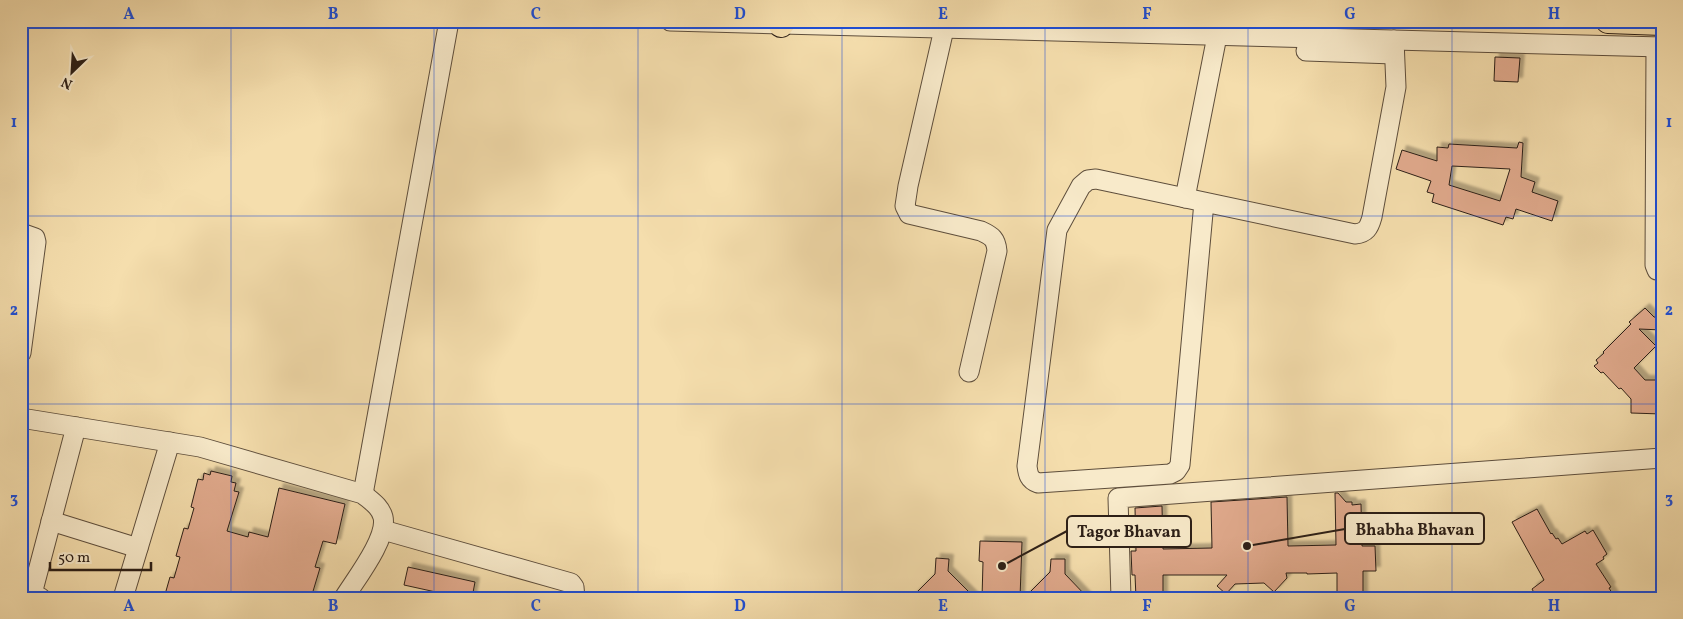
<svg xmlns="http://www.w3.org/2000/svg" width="1683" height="619" font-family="Vollkorn,serif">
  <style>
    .building { fill: #e1aa8d; stroke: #2b1e16; fill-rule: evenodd; filter: url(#shadow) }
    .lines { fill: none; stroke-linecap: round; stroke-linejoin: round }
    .minor-casing { stroke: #5e4e3c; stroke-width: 21 }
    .major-casing { stroke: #2b1e16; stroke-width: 26 }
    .minor { stroke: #f8eaca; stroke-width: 19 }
    .major { stroke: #f5dead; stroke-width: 24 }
    .grid { fill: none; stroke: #1d4ed8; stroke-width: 1; stroke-opacity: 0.55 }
    .leader { fill: none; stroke: #2b1e16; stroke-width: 2 }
    .callout-dot { fill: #2b1e16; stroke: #f8eaca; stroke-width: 2 }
    .callout { fill: #f8eaca; stroke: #2b1e16; stroke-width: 2 }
    .callout-label { font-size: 16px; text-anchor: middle; font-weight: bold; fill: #2b1e16 }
    .neatline { fill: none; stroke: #1d4ed8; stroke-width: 2 }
    .grid-label { font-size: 16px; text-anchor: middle; font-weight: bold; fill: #1d4ed8 }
  </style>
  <defs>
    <filter id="shadow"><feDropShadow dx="4.5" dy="-4.5" stdDeviation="1" flood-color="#0004"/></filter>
  </defs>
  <rect width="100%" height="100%" fill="#f5dead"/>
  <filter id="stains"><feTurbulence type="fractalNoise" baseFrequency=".004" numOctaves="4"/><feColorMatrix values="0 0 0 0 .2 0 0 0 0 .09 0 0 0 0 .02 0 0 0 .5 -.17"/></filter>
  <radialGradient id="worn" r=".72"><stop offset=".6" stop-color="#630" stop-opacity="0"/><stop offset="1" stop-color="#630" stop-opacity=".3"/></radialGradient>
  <g class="building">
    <path d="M 1495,57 L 1520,58 L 1518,82 L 1494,81 Z"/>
    <path d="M 1519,142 L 1523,143 L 1521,177 L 1535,182 L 1532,192 L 1558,201 L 1552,221 L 1516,209 L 1513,219 L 1506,217 L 1503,225 L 1432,202 L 1434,194 L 1427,192 L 1431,181 L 1396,169 L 1402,150 L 1437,161 L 1437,147 L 1448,148 L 1449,144 L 1517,148 ZM 1452,166 L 1510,169 L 1500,201 L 1449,185 Z"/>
    <path d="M 1645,308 L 1654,317 L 1662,318 L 1662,330 L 1639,329 L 1656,346 L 1634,368 L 1645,380 L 1662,380 L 1662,414 L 1631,413 L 1631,399 L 1621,388 L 1619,389 L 1603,372 L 1601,373 L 1594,366 L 1598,363 L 1596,360 L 1604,353 L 1603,352 L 1631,324 L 1629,322 Z"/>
    <path d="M 211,471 L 232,476 L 231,482 L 236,483 L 234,491 L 239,492 L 227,531 L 248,537 L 249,532 L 268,537 L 279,488 L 345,504 L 336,544 L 323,541 L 315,567 L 320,568 L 311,598 L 164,598 L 170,577 L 174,578 L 180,557 L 176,556 L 184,528 L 188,529 L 194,508 L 191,507 L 198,479 L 203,480 L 204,473 L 210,475 Z"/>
    <path d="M 1335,493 L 1338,493 L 1346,502 L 1352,502 L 1352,505 L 1361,504 L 1362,546 L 1375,546 L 1376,571 L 1363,571 L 1363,598 L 1337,598 L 1337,573 L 1307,574 L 1307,573 L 1286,573 L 1287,578 L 1274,592 L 1264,583 L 1235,584 L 1226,594 L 1217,586 L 1227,575 L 1163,575 L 1163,598 L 1136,598 L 1135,575 L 1132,575 L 1131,551 L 1136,551 L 1135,508 L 1162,506 L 1163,549 L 1212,548 L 1211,502 L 1287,497 L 1288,546 L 1336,545 Z"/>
    <path d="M 1537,509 L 1551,534 L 1552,533 L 1556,539 L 1558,538 L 1562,544 L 1585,531 L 1587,534 L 1593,530 L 1607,554 L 1603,557 L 1604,559 L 1596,564 L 1611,587 L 1609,588 L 1615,598 L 1537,598 L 1532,589 L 1544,580 L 1512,522 Z"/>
    <path d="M 980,541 L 1022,542 L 1020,598 L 982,598 L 983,562 L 979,561 Z"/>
    <path d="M 936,558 L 949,559 L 948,571 L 975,598 L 911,598 L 935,574 Z"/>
    <path d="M 1051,559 L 1065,559 L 1065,574 L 1088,598 L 1024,598 L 1050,572 Z"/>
    <path d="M 408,567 L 475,582 L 472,598 L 463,598 L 404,585 Z"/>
  </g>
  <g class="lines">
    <g class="minor-casing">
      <g id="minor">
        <path d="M 670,21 L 1662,47"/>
        <path d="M 944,29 L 908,186 L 905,206 L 909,214 L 981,231 C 992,236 996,239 997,251 L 969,372"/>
        <path d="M 1656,47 L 1655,265 L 1657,270 L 1662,270"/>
        <path d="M 1306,51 L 1394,54"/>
        <path d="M 1185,198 L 1217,36"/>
        <path d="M 1204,202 L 1180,465 L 1176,471 L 1170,474 L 1038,483 C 1029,480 1028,474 1027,466 L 1057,230 L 1081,186 L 1088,180 L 1096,179 L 1355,234 C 1366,233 1369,228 1372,217 L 1396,87 L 1394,40"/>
        <path d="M 21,233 L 35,238 L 36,242 L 21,353"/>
        <path d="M 21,418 L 200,447 L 363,494 C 371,501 380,506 383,517 C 388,538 355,580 344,598"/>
        <path d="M 363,494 L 449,21"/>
        <path d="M 51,521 L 138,548"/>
        <path d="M 383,530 L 571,583 L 574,587 L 575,598"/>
        <path d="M 41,598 L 34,594 L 33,590 L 76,427"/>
        <path d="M 123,598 L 170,442"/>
        <path d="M 1121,598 L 1118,498 L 1662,458"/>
      </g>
    </g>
    <g class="major-casing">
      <g id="major">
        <path d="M 1608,21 L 1662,23"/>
        <path d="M 781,25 L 784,21"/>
      </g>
    </g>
    <use href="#minor" class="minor"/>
    <use href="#major" class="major"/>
  </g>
  <path class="grid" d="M 231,21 L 231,598M 434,21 L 434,598M 638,21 L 638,598M 842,21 L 842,598M 1045,21 L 1045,598M 1248,21 L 1248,598M 1452,21 L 1452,598M 21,216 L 1662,216M 21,404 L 1662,404"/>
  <path class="leader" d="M1247 546L1345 529M1002 566L1067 531"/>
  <g class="callout-dot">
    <circle cx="1247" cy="546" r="5"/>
    <circle cx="1002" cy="566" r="5"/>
  </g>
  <g class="callout">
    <rect x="1345" y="513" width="139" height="31" rx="5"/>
    <rect x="1067" y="516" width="124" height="31" rx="5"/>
  </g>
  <g class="callout-label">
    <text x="1415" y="535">Bhabha Bhavan</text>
    <text x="1129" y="537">Tagor Bhavan</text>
  </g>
  <rect width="1683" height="619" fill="none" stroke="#f5dead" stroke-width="55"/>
  <g transform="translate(72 72) rotate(205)" stroke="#f8eaca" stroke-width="4" paint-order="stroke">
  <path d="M0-4L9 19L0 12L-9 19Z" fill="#2b1e16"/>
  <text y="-8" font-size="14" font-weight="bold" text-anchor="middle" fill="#2b1e16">N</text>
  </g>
  <path d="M50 562v8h101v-8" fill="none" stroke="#2b1e16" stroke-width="2.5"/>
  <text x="58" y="562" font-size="15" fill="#2b1e16" stroke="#f8eaca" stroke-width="4" paint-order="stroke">50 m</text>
  <rect x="28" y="28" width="1628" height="564" class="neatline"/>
  <g class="grid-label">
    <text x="129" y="19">A</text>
    <text x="333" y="19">B</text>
    <text x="536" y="19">C</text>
    <text x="740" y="19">D</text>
    <text x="943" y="19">E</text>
    <text x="1147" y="19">F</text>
    <text x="1350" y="19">G</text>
    <text x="1554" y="19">H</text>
    <text x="14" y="127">1</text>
    <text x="1669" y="127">1</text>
    <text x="14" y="315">2</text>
    <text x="1669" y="315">2</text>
    <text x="14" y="503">3</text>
    <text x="1669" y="503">3</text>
    <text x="129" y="611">A</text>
    <text x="333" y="611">B</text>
    <text x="536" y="611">C</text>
    <text x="740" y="611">D</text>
    <text x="943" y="611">E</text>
    <text x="1147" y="611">F</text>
    <text x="1350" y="611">G</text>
    <text x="1554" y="611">H</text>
  </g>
  <rect width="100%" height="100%" filter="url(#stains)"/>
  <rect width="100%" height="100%" fill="url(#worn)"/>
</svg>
